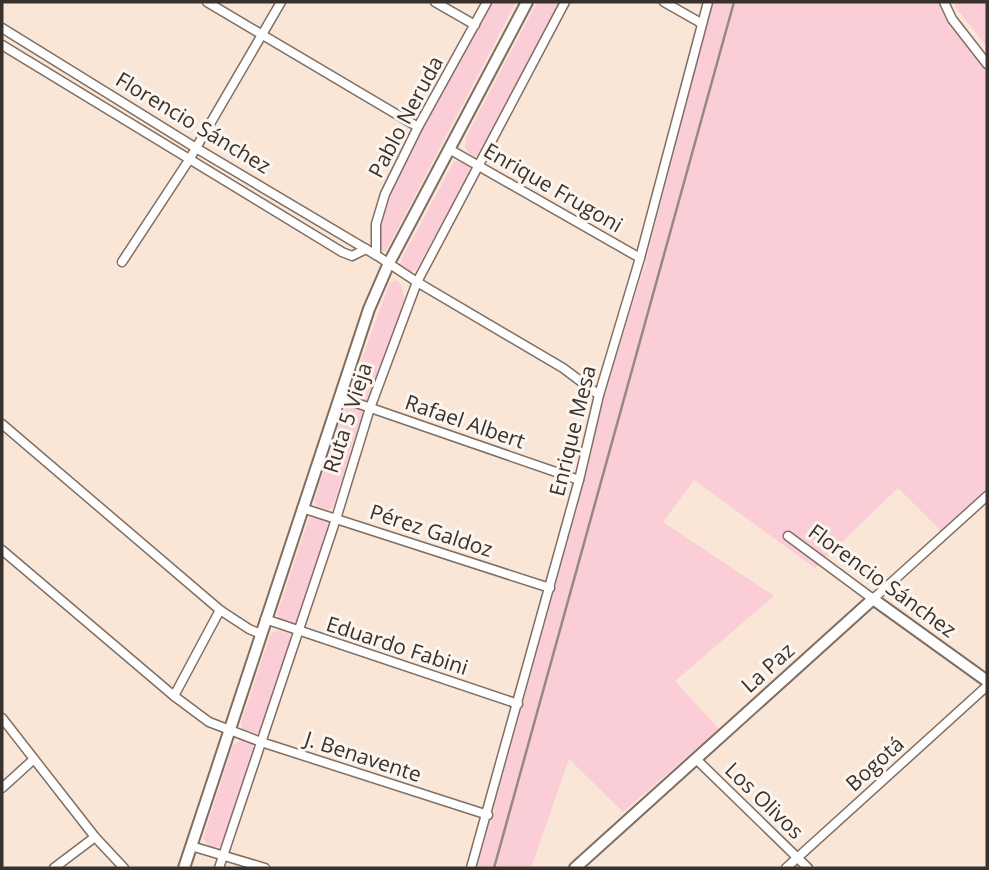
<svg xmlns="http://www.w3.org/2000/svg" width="989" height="870" font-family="'Open Sans',sans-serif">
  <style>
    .green { fill: #fbced7 }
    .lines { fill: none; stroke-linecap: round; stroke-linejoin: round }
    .street-casing { stroke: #7f6e62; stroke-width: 11 }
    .secondary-casing { stroke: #7f6e62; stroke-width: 14 }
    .street { stroke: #fff; stroke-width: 8 }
    .secondary { stroke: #fff; stroke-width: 10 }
    .rail { stroke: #96897f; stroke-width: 2.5 }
    .labels { text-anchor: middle; stroke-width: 6; stroke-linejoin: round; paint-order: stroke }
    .street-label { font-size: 21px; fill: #39322c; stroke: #fdf5ef }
  </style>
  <rect width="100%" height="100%" fill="#f9e6d7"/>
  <g class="green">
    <path d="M 492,2 L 516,2 L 386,251 L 383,252 L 380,249 C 377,235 380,221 385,207 C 414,136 456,69 492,2 Z"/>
    <path d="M 537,2 L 561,2 L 479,156 L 472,157 L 465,148 L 466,137 Z"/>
    <path d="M 712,2 L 938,2 L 948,22 L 987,72 L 987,489 L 941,531 L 898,488 L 815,568 L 694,480 L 663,522 L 774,596 L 675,681 L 719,729 L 623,812 L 569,759 L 531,868 L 477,868 L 585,480 L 602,402 L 646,261 Z"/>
    <path d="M 954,2 L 987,2 L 987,47 L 956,8 Z"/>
    <path d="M 459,161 L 466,163 L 470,167 L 470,173 L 416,270 L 410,272 L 404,271 L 400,264 L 402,258 L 451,167 L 454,162 Z"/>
    <path d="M 396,280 L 401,285 L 405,300 L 367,400 C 360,404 353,398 350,391 L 389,284 Z"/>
    <path d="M 352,406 L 359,408 L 363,413 L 333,507 L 328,511 L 318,508 L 314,501 L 344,410 L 346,407 Z"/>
    <path d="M 314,515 L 327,519 L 329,524 L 297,621 L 294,625 L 281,622 L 277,614 L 309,518 Z"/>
    <path d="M 277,630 L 288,633 L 292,639 L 261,730 L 254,736 L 243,732 L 241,723 L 270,635 Z"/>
    <path d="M 242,740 L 251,744 L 255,750 L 224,842 L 218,847 C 210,847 206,845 203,838 L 233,745 Z"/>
  </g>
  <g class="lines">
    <g class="street-casing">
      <g id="street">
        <path d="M 207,2 L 418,127"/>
        <path d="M 435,2 L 475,25"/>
        <path d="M 664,2 L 701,23"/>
        <path d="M 944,2 L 952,19 L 987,64"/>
        <path d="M 2,28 L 196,148 L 376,255 L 417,282 L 563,368 L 599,395"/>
        <path d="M 2,45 L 342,252 L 352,256 L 366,249"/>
        <path d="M 449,149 L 640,258"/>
        <path d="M 376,255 L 376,224 L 385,194 L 418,127 L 487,2"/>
        <path d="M 122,262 L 189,160 L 281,2"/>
        <path d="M 339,397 L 579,480"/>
        <path d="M 2,424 L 220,610 L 249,629 L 261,634"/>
        <path d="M 302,508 L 550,588"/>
        <path d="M 788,536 L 873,599 L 987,496"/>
        <path d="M 2,550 L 174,696 L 209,722 L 261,742 L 488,815"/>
        <path d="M 265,619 L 518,704"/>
        <path d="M 174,696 L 220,610"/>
        <path d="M 2,718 L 95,837 L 124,868"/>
        <path d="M 696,759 L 808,868"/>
        <path d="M 2,788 L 34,759"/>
        <path d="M 191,846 L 265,868"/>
        <path d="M 54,868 L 95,837"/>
        <path d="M 219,868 L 336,519 L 370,408 L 417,282 L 565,2"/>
        <path d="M 471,868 L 579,480 L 599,395 L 640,258 L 708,2"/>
        <path d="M 786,868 L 987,686"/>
      </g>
    </g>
    <g class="secondary-casing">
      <g id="secondary">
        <path d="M 184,868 L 369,309 L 389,263 L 527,2"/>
        <path d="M 575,868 L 873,599 L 987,681"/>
      </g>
    </g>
    <use href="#street" class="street"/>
    <use href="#secondary" class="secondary"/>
    <path class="rail" d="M 494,868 L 734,2"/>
  </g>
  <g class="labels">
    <g class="street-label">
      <text transform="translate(406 117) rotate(-62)" y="7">Pablo Neruda</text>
      <text transform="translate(193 123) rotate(31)" y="7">Florencio Sánchez</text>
      <text transform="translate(553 188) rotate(30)" y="7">Enrique Frugoni</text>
      <text transform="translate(348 418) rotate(-72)" y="7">Ruta 5 Vieja</text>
      <text transform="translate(465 422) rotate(19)" y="7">Rafael Albert</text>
      <text transform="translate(573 431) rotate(-76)" y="7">Enrique Mesa</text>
      <text transform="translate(431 531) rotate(18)" y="7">Pérez Galdoz</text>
      <text transform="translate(882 581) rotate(36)" y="7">Florencio Sánchez</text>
      <text transform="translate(397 646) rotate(18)" y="7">Eduardo Fabini</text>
      <text transform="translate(768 668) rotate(-42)" y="7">La Paz</text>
      <text transform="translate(363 757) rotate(18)" y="7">J. Benavente</text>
      <text transform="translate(875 764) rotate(-42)" y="7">Bogotá</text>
      <text transform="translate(764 801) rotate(44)" y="7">Los Olivos</text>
    </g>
  </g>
  <rect width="989" height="870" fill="none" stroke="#39322c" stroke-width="7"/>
</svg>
